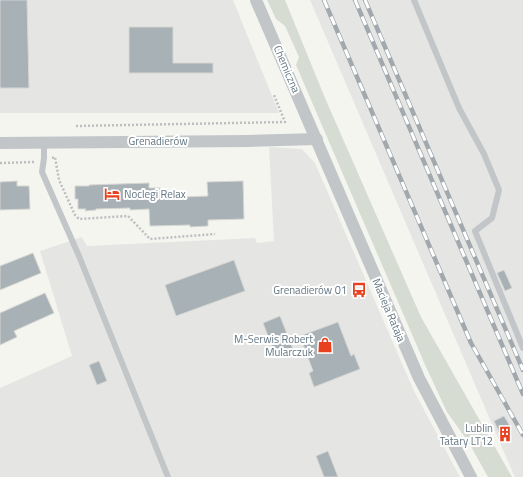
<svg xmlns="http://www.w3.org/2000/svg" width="523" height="477" font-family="'Titillium Web',sans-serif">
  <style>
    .built { fill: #e5e6e4 }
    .green { fill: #d6dcd1 }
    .building { fill: #a8b1b5; stroke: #d6d6d3 }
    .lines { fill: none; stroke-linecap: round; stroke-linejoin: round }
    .path { stroke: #bcbec0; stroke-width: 2.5; stroke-dasharray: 2 2; stroke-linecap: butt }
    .lane { stroke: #c2c6c9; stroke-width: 6 }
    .street { stroke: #c2c6c9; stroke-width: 12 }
    .rail-casing { stroke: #a2a9ae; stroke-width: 4.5 }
    .rail { stroke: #fff; stroke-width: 3; stroke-dasharray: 9; stroke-linecap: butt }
    .labels { text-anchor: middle; stroke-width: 4; stroke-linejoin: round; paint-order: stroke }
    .street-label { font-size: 11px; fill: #637682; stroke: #fff }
    .poi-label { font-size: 11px; fill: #637682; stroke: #fff; text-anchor: end }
  </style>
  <rect width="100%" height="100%" fill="#f5f5f0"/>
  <g class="built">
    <path d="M 0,0 L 233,0 L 279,113 L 0,113 Z"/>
    <path d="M 310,0 L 523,0 L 523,477 L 515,477 L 513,473 Z"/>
    <path d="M 269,147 L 302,149 L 315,163 L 414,391 L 460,477 L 0,477 L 0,388 L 72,356 L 40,251 L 82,237 L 87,246 L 255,238 L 257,243 L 274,241 Z"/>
  </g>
  <path class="green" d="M 267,0 L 285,0 L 325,98 L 421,317 L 512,477 L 488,477 L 469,443 L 447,412 L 426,367 L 296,65 L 299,57 L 285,26 L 276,19 Z"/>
  <g class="building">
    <path d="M 0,0 L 27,0 L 29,88 L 0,88 Z"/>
    <path d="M 129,27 L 173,27 L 173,63 L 213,63 L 213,73 L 129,73 Z"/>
    <path d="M 17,181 L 17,186 L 29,186 L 30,209 L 0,210 L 0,182 Z"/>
    <path d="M 243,181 L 244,219 L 208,220 L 208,226 L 190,227 L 190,225 L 150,226 L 149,209 L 130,210 L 130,208 L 96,209 L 96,210 L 85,211 L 86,209 L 78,209 L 78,199 L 75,199 L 75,186 L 89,186 L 89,185 L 149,183 L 149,188 L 161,188 L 161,198 L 208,196 L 207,182 Z"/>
    <path d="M 33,253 L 41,273 L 0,290 L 0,266 Z"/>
    <path d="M 234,260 L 245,291 L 176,316 L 165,285 Z"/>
    <path d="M 504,270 L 512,288 L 505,291 L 497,273 Z"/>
    <path d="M 45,293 L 54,313 L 14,331 L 17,337 L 0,345 L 0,313 Z"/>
    <path d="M 280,316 L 293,349 L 276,356 L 263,323 Z"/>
    <path d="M 338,322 L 351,356 L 354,354 L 360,369 L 314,387 L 309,373 L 313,371 L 300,336 Z"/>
    <path d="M 99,361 L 107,381 L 97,385 L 89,365 Z"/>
    <path d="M 504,416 L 510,426 L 499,432 L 494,421 Z"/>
    <path d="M 328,451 L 338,477 L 324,477 L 316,456 Z"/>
  </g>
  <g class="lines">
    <g class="path">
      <path d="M 76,126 L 285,122 L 274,95"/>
      <path d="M 52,158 L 55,157 L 59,180 L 75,215 L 79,219 L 128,216 L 150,239 L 215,234"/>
      <path d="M 0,163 L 34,162"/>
    </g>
    <g class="lane">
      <path d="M 414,0 L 459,108 L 484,154 L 499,190 L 492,218 L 475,231 L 523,348"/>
      <path d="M 44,142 L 44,158 L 42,172 L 79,256 L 168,477"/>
    </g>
    <g class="street">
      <path d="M 256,0 L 419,378 L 471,477"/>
      <path d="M 0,143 L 247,141 L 317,139"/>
    </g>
    <g class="rail-casing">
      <g id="rail">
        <path d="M 324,0 L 471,343 L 523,435"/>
        <path d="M 355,0 L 523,394"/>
        <path d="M 365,0 L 523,370"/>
      </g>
    </g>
    <use href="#rail" class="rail"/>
  </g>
  <defs>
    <g id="hotel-bare" transform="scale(1.2)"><path d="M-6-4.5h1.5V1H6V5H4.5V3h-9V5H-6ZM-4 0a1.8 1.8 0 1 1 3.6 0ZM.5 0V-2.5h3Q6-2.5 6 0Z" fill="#e7411f" stroke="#fff" stroke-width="2.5" paint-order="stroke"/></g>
    <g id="bus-bare" transform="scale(1.2)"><path d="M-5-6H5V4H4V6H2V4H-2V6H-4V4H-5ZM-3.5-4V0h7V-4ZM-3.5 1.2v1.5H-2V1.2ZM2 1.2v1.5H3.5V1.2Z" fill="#e7411f" stroke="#fff" stroke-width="2.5" paint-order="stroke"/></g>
    <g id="shop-bare" transform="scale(1.2)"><path d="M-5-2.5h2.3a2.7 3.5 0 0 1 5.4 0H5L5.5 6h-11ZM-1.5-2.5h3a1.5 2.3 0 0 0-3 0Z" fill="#e7411f" stroke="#fff" stroke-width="2.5" paint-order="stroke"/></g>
    <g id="building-bare" transform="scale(1.2)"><path d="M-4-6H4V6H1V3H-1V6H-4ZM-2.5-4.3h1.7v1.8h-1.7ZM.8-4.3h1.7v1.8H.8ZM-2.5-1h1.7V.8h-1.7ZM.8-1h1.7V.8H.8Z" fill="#e7411f" stroke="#fff" stroke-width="2.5" paint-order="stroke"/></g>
  </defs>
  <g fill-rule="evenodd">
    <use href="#hotel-bare" x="112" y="194"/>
    <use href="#bus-bare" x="359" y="290"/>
    <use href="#shop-bare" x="325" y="345"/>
    <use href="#building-bare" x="505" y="434"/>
  </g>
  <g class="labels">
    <g class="street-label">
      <text transform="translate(287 69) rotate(67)" y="4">Chemiczna</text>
      <text x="158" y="145">Grenadierów</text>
      <text transform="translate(389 310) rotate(67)" y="4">Macieja Rataja</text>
    </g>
    <g class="poi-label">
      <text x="124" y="198" text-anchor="start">Noclegi Relax</text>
      <text x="347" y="294">Grenadierów 01</text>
      <text x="313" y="343">M-Serwis Robert<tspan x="313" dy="13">Mularczuk</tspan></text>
      <text x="493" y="432">Lublin<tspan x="493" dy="13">Tatary LT12</tspan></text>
    </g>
  </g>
</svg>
